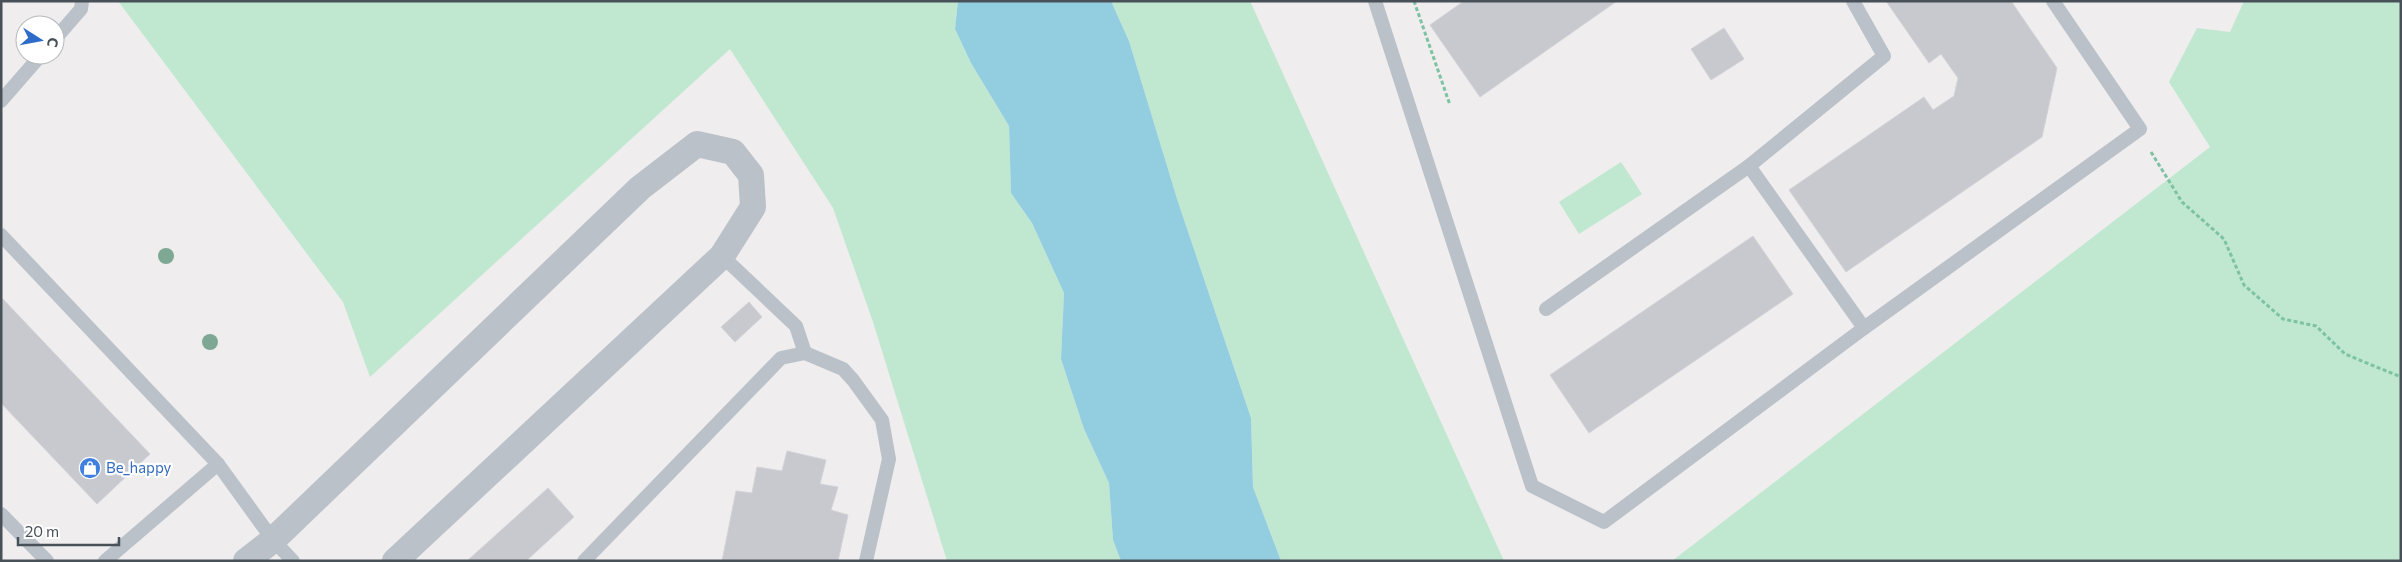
<svg xmlns="http://www.w3.org/2000/svg" width="2402" height="562" font-family="Commissioner,sans-serif">
  <style>
    .green { fill: #c0e8d1 }
    .water { fill: #93cde0 }
    .building { fill: #c8c9cf; stroke: #d2d3d8 }
    .lines { fill: none; stroke-linecap: round; stroke-linejoin: round }
    .path { stroke: #7dc2a3; stroke-width: 3; stroke-dasharray: 4 2.5; stroke-linecap: butt }
    .lane { stroke: #bac1c8; stroke-width: 14 }
    .street { stroke: #bac1c8; stroke-width: 26 }
    .tree { fill: #7ea894 }
    .labels { text-anchor: middle; stroke-width: 4.5; stroke-linejoin: round; paint-order: stroke }
    .shop-label { font-size: 15px; fill: #366cbe; stroke: #fff; text-anchor: start }
  </style>
  <rect width="100%" height="100%" fill="#efeded"/>
  <g class="green">
    <path d="M 118,1 L 958,1 L 955,29 L 971,63 L 1009,126 L 1011,193 L 1032,223 L 1064,293 L 1061,359 L 1084,429 L 1109,483 L 1113,540 L 1121,561 L 947,561 L 873,322 L 833,208 L 730,49 L 370,377 L 343,302 Z"/>
    <path d="M 1111,1 L 1250,1 L 1504,561 L 1281,561 L 1253,487 L 1251,418 L 1178,202 L 1129,41 Z"/>
    <path d="M 2244,1 L 2401,1 L 2401,561 L 1672,561 L 2210,147 L 2169,82 L 2197,28 L 2230,32 Z"/>
    <path d="M 1621,162 L 1642,194 L 1579,234 L 1559,202 Z"/>
  </g>
  <path class="water" d="M 958,1 L 1111,1 L 1129,41 L 1178,202 L 1251,418 L 1253,487 L 1281,561 L 1121,561 L 1113,540 L 1109,483 L 1084,429 L 1061,359 L 1064,293 L 1032,223 L 1011,193 L 1009,126 L 971,63 L 955,29 Z"/>
  <g class="building">
    <path d="M 1464,1 L 1617,1 L 1480,97 L 1430,25 Z"/>
    <path d="M 1886,1 L 2011,1 L 2057,68 L 2042,137 L 1846,272 L 1789,190 L 1924,97 L 1933,110 L 1954,96 L 1958,78 L 1941,54 L 1929,63 Z"/>
    <path d="M 1724,28 L 1744,59 L 1711,80 L 1691,49 Z"/>
    <path d="M 1753,236 L 1793,294 L 1589,433 L 1550,375 Z"/>
    <path d="M 1,297 L 150,454 L 97,504 L 1,403 Z"/>
    <path d="M 749,302 L 762,317 L 735,342 L 721,327 Z"/>
    <path d="M 787,451 L 826,460 L 820,484 L 838,487 L 831,510 L 848,515 L 838,561 L 722,561 L 736,491 L 752,493 L 757,467 L 782,471 Z"/>
    <path d="M 548,488 L 574,517 L 526,561 L 467,561 Z"/>
  </g>
  <g class="lines">
    <g class="path">
      <path d="M 1414,1 L 1450,105"/>
      <path d="M 2151,152 L 2182,202 L 2224,239 L 2244,285 L 2283,319 L 2316,326 L 2345,354 L 2401,377"/>
    </g>
    <g class="lane">
      <path d="M 1375,1 L 1532,486 L 1604,522 L 1864,328"/>
      <path d="M 55,39 L 81,9 L 82,1"/>
      <path d="M 1,101 L 41,55"/>
      <path d="M 1749,166 L 1864,328 L 2140,129 L 2053,1"/>
      <path d="M 1,235 L 218,464 L 105,561"/>
      <path d="M 722,256 L 796,326 L 805,353"/>
      <path d="M 1546,309 L 1749,166 L 1884,56 L 1853,1"/>
      <path d="M 218,464 L 273,540 L 293,561"/>
      <path d="M 1,514 L 47,561"/>
      <path d="M 584,561 L 781,358 L 805,353 L 843,369 L 853,380 L 882,420 L 889,459 L 866,561"/>
    </g>
    <path class="street" d="M 246,561 L 273,540 L 640,188 L 697,144 L 733,152 L 751,175 L 753,207 L 722,256 L 395,561"/>
  </g>
  <g class="tree">
    <circle cx="166" cy="256" r="8"/>
    <circle cx="210" cy="342" r="8"/>
  </g>
  <defs>
    <g id="shop-disc" transform="scale(1.125)"><circle r="9.5" fill="#3f7fe0" stroke="#fff"/><path d="M-5-2.5h2.3a2.7 3.5 0 0 1 5.4 0H5L5.5 6h-11ZM-1.5-2.5h3a1.5 2.3 0 0 0-3 0Z" fill="#fff"/></g>
  </defs>
  <g fill-rule="evenodd">
    <use href="#shop-disc" x="90" y="468"/>
  </g>
  <g class="labels">
    <g class="shop-label">
      <text x="106" y="473">Be_happy</text>
    </g>
  </g>
  <rect width="2402" height="562" fill="none" stroke="#485058" stroke-width="5"/>
  <g transform="translate(40 40) rotate(101)"><circle r="24" fill="#ffffff" stroke="#b6b9bc"/>
  <path d="M0-4L9 19L0 12L-9 19Z" fill="#2f6bc8"/>
  <text y="-8" font-size="14" font-weight="bold" text-anchor="middle" fill="#485058">С</text>
  </g>
  <path d="M18 537v8h101v-8" fill="none" stroke="#485058" stroke-width="2.5"/>
  <text x="25" y="537" font-size="15" fill="#485058" stroke="#ffffff" stroke-width="4" paint-order="stroke">20 m</text>
</svg>
